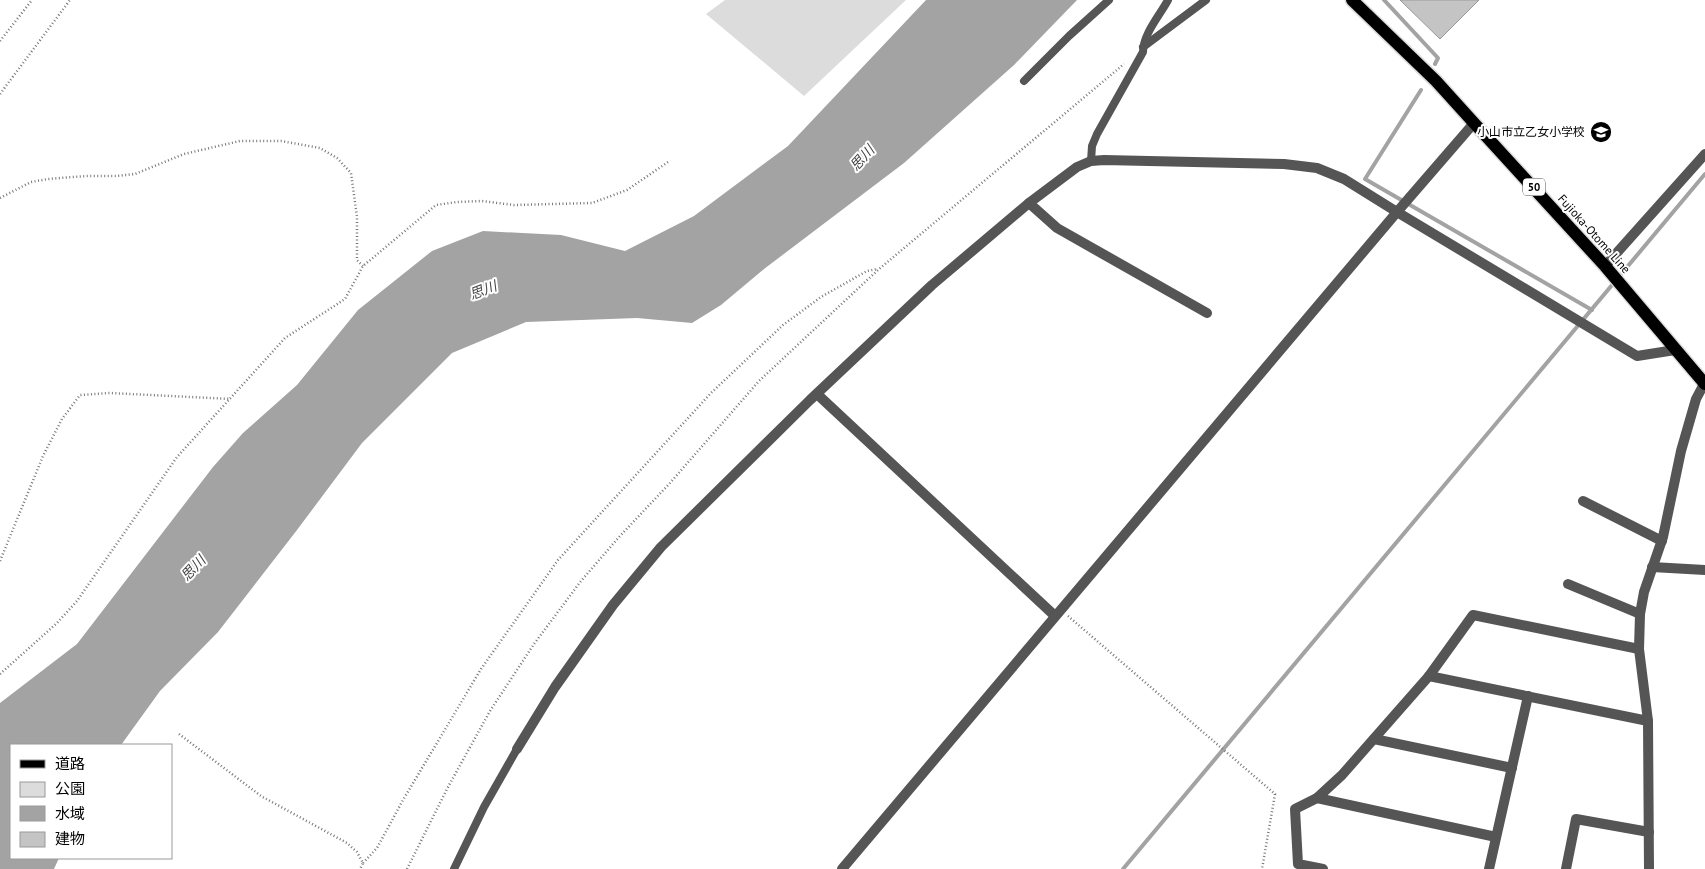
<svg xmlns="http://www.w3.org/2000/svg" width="1705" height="869" font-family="'PT Sans','Noto Sans JP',sans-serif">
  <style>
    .green { fill: #dcdcdc }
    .water { fill: #a3a3a3 }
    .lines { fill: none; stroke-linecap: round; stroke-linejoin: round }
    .stream { stroke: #a3a3a3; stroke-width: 4 }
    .building { fill: #c4c4c4; stroke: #999 }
    .primary-casing { stroke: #dbdbdb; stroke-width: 15 }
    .path { stroke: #777; stroke-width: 2.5; stroke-dasharray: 1 2.5; stroke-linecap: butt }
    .lane { stroke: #555; stroke-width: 8 }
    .street { stroke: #555; stroke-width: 10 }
    .primary { stroke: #000; stroke-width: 12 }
    .labels { text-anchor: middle; stroke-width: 4; stroke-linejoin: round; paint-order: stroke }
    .shield { fill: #fff; stroke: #4c4c4c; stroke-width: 1 }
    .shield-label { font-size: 11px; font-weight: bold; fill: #000 }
    .poi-label { font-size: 12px; fill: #000; stroke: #fff; text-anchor: end }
    .street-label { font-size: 12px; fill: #000; stroke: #fff }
    .water-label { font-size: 14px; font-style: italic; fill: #444; stroke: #fff }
  </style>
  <rect width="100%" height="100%" fill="#fff"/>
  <path class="green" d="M 725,0 L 906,0 L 804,96 L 706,14 Z"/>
  <path class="water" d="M 926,0 L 1077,0 L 1014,65 L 904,163 L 764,269 L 721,305 L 692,323 L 637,318 L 526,322 L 452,353 L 362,443 L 297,530 L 218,632 L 160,691 L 121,745 L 11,745 L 11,858 L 59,858 L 54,869 L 0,869 L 0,703 L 77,644 L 213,467 L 243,433 L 297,385 L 358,310 L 432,251 L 483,231 L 561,235 L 625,251 L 694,216 L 788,146 Z"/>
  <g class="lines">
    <g class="stream">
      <path d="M 1384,0 L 1438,58 L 1435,64"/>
      <path d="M 1421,90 L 1365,179 L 1592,310"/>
      <path d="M 1123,869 L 1705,174"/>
    </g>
  </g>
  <path class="building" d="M 1400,0 L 1479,0 L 1440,39 Z"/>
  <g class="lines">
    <g class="primary-casing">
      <path id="primary" d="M 1352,0 L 1436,81 L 1474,123 L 1605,266 L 1705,384"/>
    </g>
    <g class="path">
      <path d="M 0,41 L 32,0"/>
      <path d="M 0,94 L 70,0"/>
      <path d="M 0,198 L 31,182 L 48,179 L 86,176 L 117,176 L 135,174 L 184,154 L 240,141 L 281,141 L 320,148 L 337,158 L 351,173 L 357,217 L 357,260 L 363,266"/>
      <path d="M 0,561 L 43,456 L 62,419 L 80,395 L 110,393 L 231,399"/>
      <path d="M 1068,616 L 1275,794 L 1262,869"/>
      <path d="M 0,674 L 57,623 L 77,601 L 177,457 L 285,338 L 345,299 L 363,266 L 436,205 L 457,202 L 482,201 L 514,205 L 592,203 L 627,190 L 668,162"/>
      <path d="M 179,734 L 261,796 L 347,843 L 357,852 L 363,863 L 360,869"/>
      <path d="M 363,863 L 377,848 L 403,800 L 481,669 L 558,560 L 711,393 L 783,325 L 821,297 L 867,271 L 877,269"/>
      <path d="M 407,869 L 448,787 L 490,711 L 534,644 L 581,581 L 620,536 L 670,483 L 759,381 L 879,269 L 1124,64"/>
    </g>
    <g class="lane">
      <path d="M 1143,47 L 1206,0"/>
      <path d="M 1024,81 L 1069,36 L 1109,0"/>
      <path d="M 1091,161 L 1092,146 L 1097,134 L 1143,52 C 1143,34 1160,15 1168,0"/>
      <path d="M 454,869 L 484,807 L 517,749"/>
    </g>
    <g class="street">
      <path d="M 1029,203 L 1057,228 L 1207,313"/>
      <path d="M 1605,266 L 1705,154"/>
      <path d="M 817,394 L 1055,616"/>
      <path d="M 1583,501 L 1662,541"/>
      <path d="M 1652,567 L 1705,570"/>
      <path d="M 1568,584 L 1640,614"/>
      <path d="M 1429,676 L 1648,721"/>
      <path d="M 1374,739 L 1512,768"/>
      <path d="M 517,749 L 555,687 L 613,605 L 661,547 L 810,400 L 932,285 L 1029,203 L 1077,167 L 1091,161 L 1104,160 L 1284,164 L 1317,168 L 1344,179 L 1397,212 L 1637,356 L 1675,350"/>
      <path d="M 1317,798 L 1496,837"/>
      <path d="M 842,869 L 1397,212 L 1474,123"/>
      <path d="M 1323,869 L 1298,864 L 1295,809 L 1317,798 L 1342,775 L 1429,676 L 1473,615 L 1639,649"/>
      <path d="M 1489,869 L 1528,696"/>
      <path d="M 1566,869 L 1576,819 L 1649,832"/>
      <path d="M 1649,869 L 1648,721 L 1639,649 L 1640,614 L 1644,592 L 1663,537 L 1681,451 L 1696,399 L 1705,382"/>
    </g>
    <use href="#primary" class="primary"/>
  </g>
  <defs>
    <g id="school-disc" transform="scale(1.125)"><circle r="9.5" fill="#000" stroke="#fff"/><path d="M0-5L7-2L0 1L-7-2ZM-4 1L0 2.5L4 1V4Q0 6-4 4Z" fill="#fff"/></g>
  </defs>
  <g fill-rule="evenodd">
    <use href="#school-disc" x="1601" y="132"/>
  </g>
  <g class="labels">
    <rect class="shield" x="1523" y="178.5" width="22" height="17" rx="4"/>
    <g class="shield-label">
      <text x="1534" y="191">50</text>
    </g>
    <g class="poi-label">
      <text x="1585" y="136">小山市立乙女小学校</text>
    </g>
    <g class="street-label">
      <text transform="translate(1594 234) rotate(48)" y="4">Fujioka-Otome Line</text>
    </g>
    <g class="water-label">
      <text transform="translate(862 158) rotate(-48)" y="5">思川</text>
      <text transform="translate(483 290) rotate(-21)" y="5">思川</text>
      <text transform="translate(193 568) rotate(-47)" y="5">思川</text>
    </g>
  </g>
  <rect x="10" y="744" width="162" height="115" fill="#ffffff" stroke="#999999"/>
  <rect x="20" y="760" width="25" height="8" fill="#000000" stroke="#999999"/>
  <text x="55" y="769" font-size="15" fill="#000000">道路</text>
  <rect x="20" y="782" width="25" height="15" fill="#dcdcdc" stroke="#999999"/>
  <text x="55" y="794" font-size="15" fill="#000000">公園</text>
  <rect x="20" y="806" width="25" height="15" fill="#a3a3a3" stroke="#999999"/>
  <text x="55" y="819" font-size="15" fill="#000000">水域</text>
  <rect x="20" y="832" width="25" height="15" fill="#c4c4c4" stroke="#999999"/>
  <text x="55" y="844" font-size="15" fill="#000000">建物</text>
</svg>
